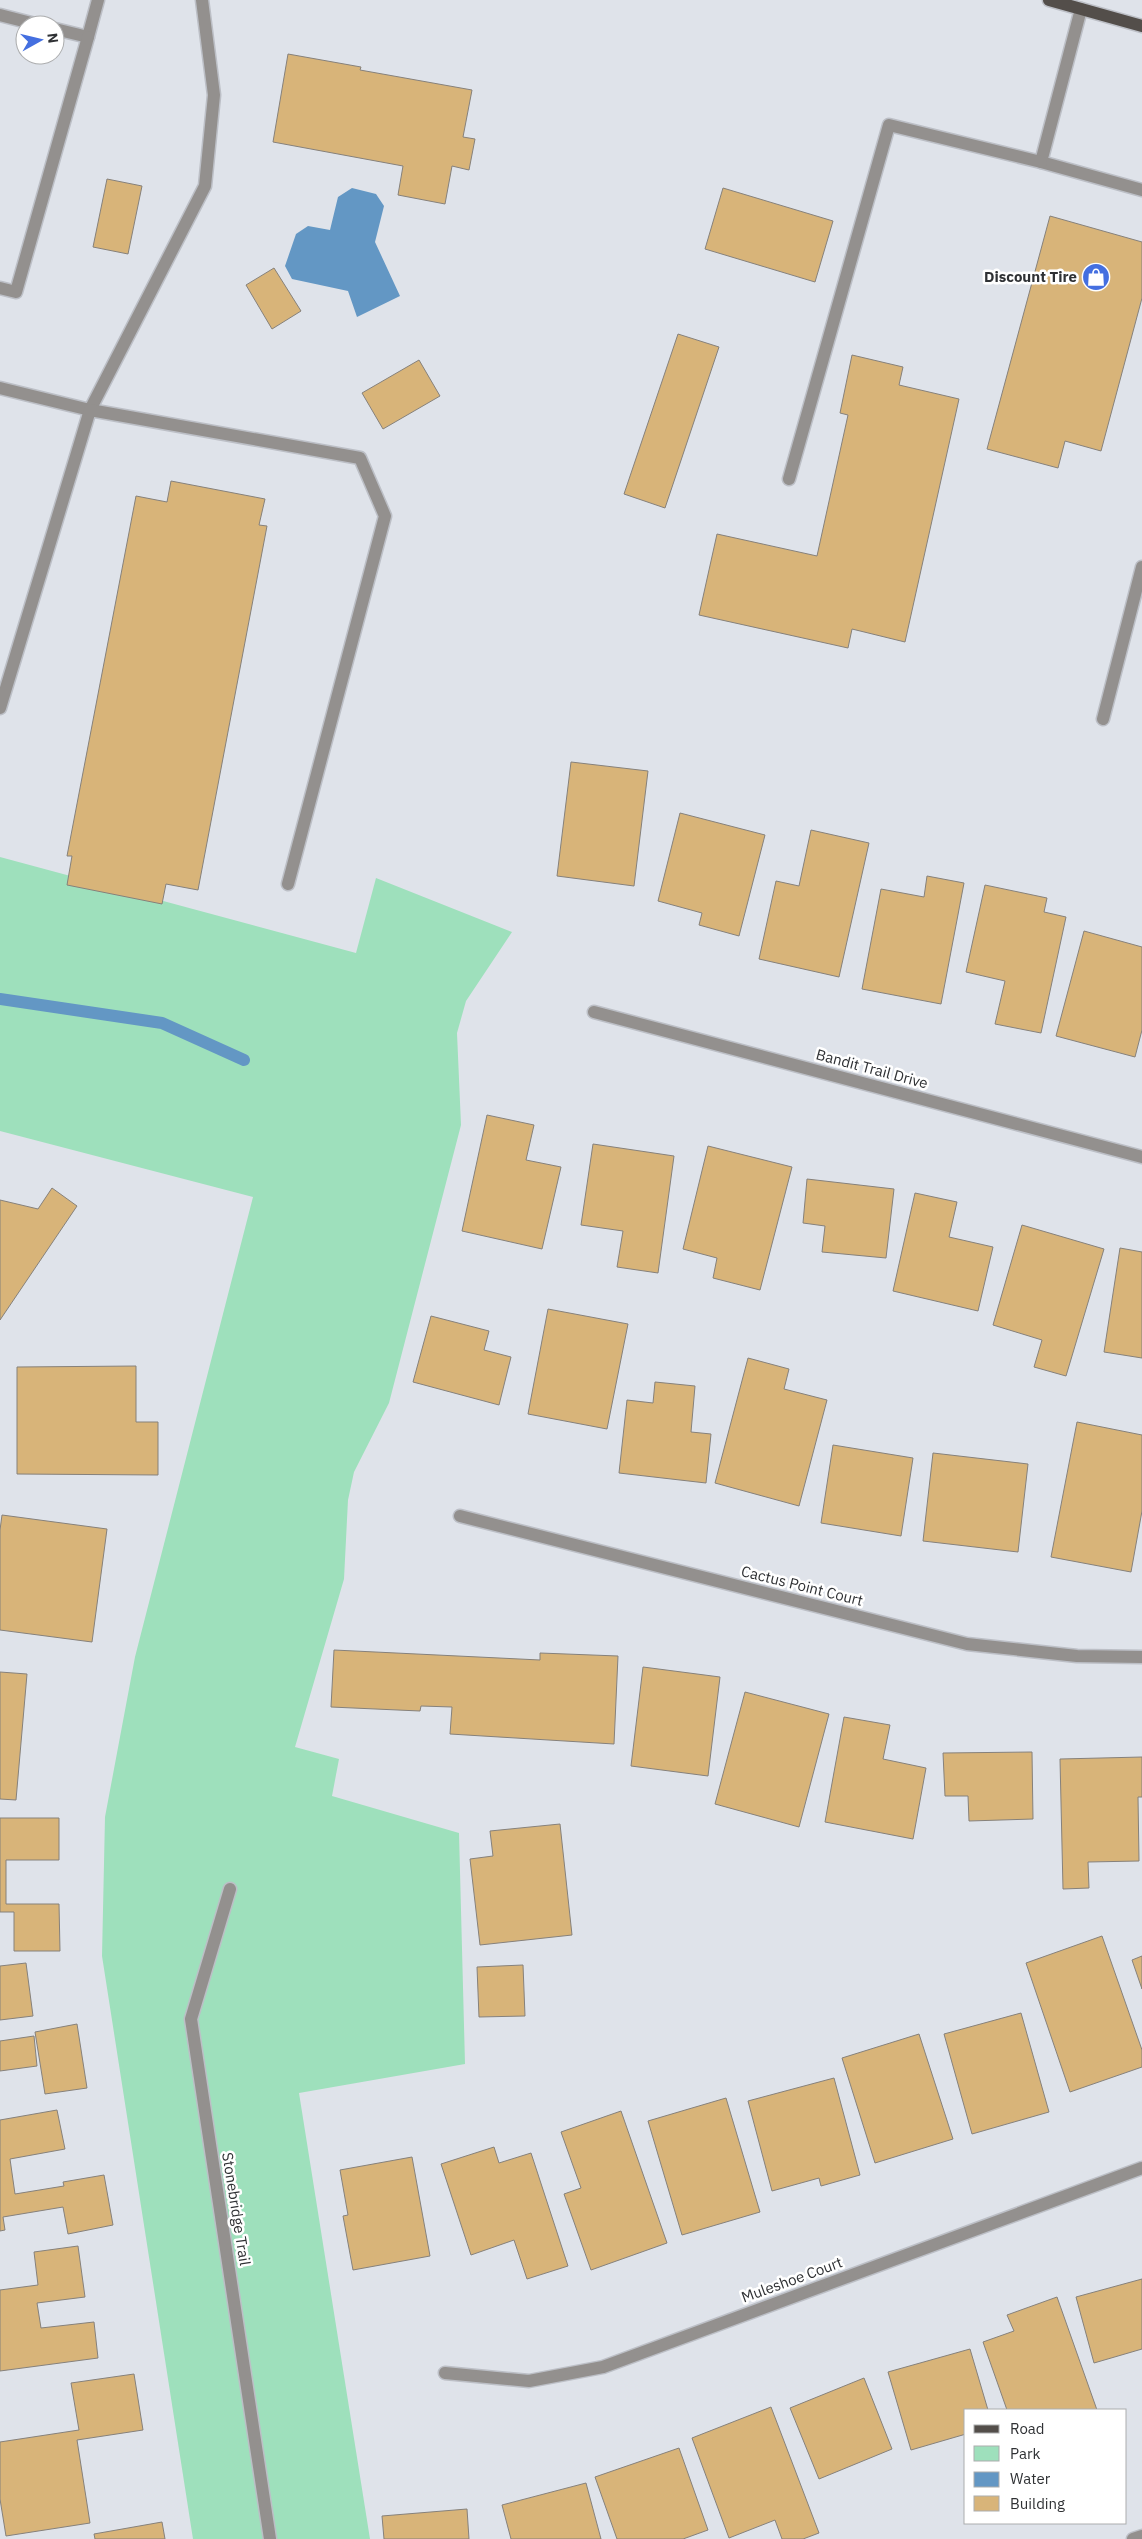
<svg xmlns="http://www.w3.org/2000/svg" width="1142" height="2539" font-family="'IBM Plex Sans',sans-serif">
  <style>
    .green { fill: #9ee0bc }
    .water { fill: #6397c4 }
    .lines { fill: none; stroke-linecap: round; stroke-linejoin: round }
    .stream { stroke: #6397c4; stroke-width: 12 }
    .building { fill: #d8b479; stroke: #86817b }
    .minor-casing { stroke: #bcbfc6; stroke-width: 15 }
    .major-casing { stroke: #bcbfc6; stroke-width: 15 }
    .minor { stroke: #93908e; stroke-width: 12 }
    .major { stroke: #534e4a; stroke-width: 12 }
    .labels { text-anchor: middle; stroke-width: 5; stroke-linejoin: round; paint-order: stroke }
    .poi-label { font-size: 15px; font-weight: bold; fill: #2f3134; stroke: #fff; text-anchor: end }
    .street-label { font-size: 15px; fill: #2f3134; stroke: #fff }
  </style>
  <rect width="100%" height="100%" fill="#dfe3ea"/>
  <path class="green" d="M 0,857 L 356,953 L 376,878 L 512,932 L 466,1001 L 457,1033 L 461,1125 L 389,1403 L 354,1472 L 348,1500 L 344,1579 L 295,1747 L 339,1759 L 332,1796 L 459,1833 L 465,2064 L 299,2093 L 370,2539 L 193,2539 L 102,1956 L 105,1817 L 135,1657 L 253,1197 L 0,1131 Z"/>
  <path class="water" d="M 352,188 L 376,194 L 384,206 L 375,242 L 400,296 L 357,317 L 348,291 L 292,279 L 285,266 L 296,234 L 308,226 L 330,230 L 338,197 Z"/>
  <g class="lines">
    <path class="stream" d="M 0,999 L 162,1023 L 244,1060"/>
  </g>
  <g class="building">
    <path d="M 288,54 L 361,67 L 360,70 L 472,90 L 463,137 L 475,139 L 469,170 L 452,166 L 445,204 L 398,195 L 403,166 L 273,142 Z"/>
    <path d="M 107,179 L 142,186 L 128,254 L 93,247 Z"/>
    <path d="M 723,188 L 833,221 L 815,282 L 705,249 Z"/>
    <path d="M 1050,216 L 1142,242 L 1142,298 L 1101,451 L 1065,441 L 1058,468 L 987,449 Z"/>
    <path d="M 274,268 L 301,311 L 272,329 L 246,285 Z"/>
    <path d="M 678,334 L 719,347 L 665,508 L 624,494 Z"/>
    <path d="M 852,355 L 903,367 L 899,385 L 959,399 L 905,642 L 852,629 L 848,648 L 699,615 L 717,534 L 817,556 L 848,415 L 840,413 Z"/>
    <path d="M 419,360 L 440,396 L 383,429 L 362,393 Z"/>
    <path d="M 171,481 L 265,499 L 259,525 L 267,526 L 198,890 L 166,884 L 162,904 L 67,885 L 72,856 L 67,856 L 136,496 L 167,502 Z"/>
    <path d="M 571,762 L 648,771 L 634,886 L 557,876 Z"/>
    <path d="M 680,813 L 765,835 L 739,936 L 699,925 L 702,913 L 658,901 Z"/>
    <path d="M 811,830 L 869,843 L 839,977 L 759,959 L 776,881 L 799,886 Z"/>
    <path d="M 927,876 L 964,883 L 941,1004 L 862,989 L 881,889 L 924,897 Z"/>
    <path d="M 985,885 L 1047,898 L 1044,912 L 1066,917 L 1041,1033 L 995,1024 L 1005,981 L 966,972 Z"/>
    <path d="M 1084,931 L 1142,947 L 1142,1030 L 1135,1057 L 1056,1036 Z"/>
    <path d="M 487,1115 L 534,1125 L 526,1160 L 561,1167 L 542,1249 L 462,1231 Z"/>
    <path d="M 593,1144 L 674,1156 L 658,1273 L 617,1267 L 623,1231 L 581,1225 Z"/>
    <path d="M 708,1146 L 792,1167 L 760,1290 L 713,1278 L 717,1258 L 683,1249 Z"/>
    <path d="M 807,1179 L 894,1189 L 886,1258 L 822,1252 L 825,1226 L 803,1223 Z"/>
    <path d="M 52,1188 L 77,1206 L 0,1320 L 0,1200 L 38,1209 Z"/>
    <path d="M 915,1193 L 957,1202 L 949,1237 L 993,1247 L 978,1311 L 893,1291 Z"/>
    <path d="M 1022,1225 L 1104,1249 L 1066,1376 L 1034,1367 L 1042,1340 L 993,1325 Z"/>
    <path d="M 1120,1248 L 1142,1252 L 1142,1358 L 1104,1352 Z"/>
    <path d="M 548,1309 L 628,1324 L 607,1429 L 528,1414 Z"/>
    <path d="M 431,1316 L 489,1331 L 484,1350 L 511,1357 L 499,1405 L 413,1382 Z"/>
    <path d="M 748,1358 L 789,1369 L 784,1389 L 827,1400 L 799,1506 L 715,1483 Z"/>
    <path d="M 136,1366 L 136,1422 L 158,1422 L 158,1475 L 17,1474 L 17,1367 Z"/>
    <path d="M 655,1382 L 695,1386 L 691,1432 L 711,1434 L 706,1483 L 619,1473 L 627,1400 L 653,1403 Z"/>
    <path d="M 1077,1422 L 1142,1435 L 1142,1511 L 1131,1572 L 1051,1557 Z"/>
    <path d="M 833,1445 L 913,1458 L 901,1536 L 821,1523 Z"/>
    <path d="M 933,1453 L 1028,1464 L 1018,1552 L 923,1541 Z"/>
    <path d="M 2,1515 L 107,1529 L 92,1642 L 0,1630 L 0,1530 Z"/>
    <path d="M 334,1650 L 540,1660 L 540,1653 L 618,1656 L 614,1744 L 450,1734 L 452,1707 L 421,1706 L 420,1711 L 331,1707 Z"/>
    <path d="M 643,1667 L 720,1677 L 708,1776 L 631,1766 Z"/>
    <path d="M 0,1672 L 27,1674 L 16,1800 L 0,1799 Z"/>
    <path d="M 745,1692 L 829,1714 L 799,1827 L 715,1804 Z"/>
    <path d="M 844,1717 L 890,1725 L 883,1759 L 926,1768 L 913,1839 L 825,1822 Z"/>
    <path d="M 1032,1752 L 1033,1819 L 969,1821 L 968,1796 L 945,1796 L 943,1753 Z"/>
    <path d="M 1142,1757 L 1142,1797 L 1138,1797 L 1139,1861 L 1088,1862 L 1089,1888 L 1063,1889 L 1060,1759 Z"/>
    <path d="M 0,1818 L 59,1818 L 59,1860 L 6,1860 L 6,1904 L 59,1904 L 60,1951 L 14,1951 L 14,1912 L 0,1912 Z"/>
    <path d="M 560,1824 L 572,1935 L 480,1945 L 470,1859 L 493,1856 L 490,1831 Z"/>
    <path d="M 1102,1936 L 1142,2050 L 1142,2067 L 1070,2092 L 1026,1963 Z"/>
    <path d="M 1142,1956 L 1142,1989 L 1132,1960 Z"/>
    <path d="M 26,1963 L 33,2016 L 0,2020 L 0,1966 Z"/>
    <path d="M 523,1965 L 525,2016 L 479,2017 L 477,1967 Z"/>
    <path d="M 1021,2013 L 1049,2112 L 972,2134 L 944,2034 Z"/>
    <path d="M 77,2024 L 87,2088 L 45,2094 L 35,2032 Z"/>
    <path d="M 919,2034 L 953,2139 L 875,2163 L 842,2058 Z"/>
    <path d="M 34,2036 L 37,2066 L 0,2071 L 0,2041 Z"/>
    <path d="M 834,2078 L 860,2175 L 821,2186 L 819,2178 L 772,2191 L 748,2101 Z"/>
    <path d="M 726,2098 L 760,2212 L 682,2235 L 648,2121 Z"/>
    <path d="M 57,2110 L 65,2149 L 10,2159 L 15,2194 L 64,2186 L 63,2182 L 104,2175 L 113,2225 L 68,2234 L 63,2207 L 3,2217 L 5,2230 L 0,2231 L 0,2120 Z"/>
    <path d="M 621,2111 L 667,2243 L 591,2270 L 564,2194 L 581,2188 L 561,2132 Z"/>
    <path d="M 494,2147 L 499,2163 L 531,2153 L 568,2266 L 527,2279 L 514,2240 L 471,2255 L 441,2164 Z"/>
    <path d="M 412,2157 L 430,2256 L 353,2270 L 343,2216 L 348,2215 L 340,2170 Z"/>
    <path d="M 78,2246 L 85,2297 L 37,2303 L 41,2328 L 94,2322 L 98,2358 L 0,2371 L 0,2290 L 38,2285 L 34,2252 Z"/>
    <path d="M 1142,2279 L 1142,2349 L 1094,2363 L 1076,2297 Z"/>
    <path d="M 1057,2297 L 1097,2410 L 1007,2410 L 983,2342 L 1014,2331 L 1007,2315 Z"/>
    <path d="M 970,2349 L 988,2410 L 966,2410 L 966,2434 L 911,2450 L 888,2372 Z"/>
    <path d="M 134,2374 L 143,2430 L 77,2440 L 90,2523 L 6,2536 L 0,2499 L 0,2442 L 79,2430 L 71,2383 Z"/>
    <path d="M 864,2378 L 892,2449 L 819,2479 L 790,2408 Z"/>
    <path d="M 771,2407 L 819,2533 L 803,2539 L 782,2539 L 775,2520 L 729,2538 L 692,2438 Z"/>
    <path d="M 679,2448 L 708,2530 L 683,2539 L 617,2539 L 595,2477 Z"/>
    <path d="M 586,2483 L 601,2539 L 511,2539 L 502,2505 Z"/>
    <path d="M 467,2509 L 469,2539 L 384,2539 L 382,2516 Z"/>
    <path d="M 162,2522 L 165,2539 L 95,2539 L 94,2534 Z"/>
  </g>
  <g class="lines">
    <g class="minor-casing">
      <g id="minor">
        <path d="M 1081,9 L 1041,162 L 1142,190"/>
        <path d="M 0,15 L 39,25"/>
        <path d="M 55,29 L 88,37 L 98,0"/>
        <path d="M 0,288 L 16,292 L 88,37"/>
        <path d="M 0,388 L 90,410 L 205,186 L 214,95 L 202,0"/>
        <path d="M 789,479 L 889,125 L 1041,162"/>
        <path d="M 0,708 L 90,410 L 360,458 L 385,516 L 288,884"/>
        <path d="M 1103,719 L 1142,567"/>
        <path d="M 594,1012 L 1142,1157"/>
        <path d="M 460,1516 L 967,1644 L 1077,1656 L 1142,1657"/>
        <path d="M 230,1889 L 191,2019 L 270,2539"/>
        <path d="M 445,2373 L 529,2381 L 603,2367 L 1142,2168"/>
        <path d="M 1133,2539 L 1142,2536"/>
      </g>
    </g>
    <g class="major-casing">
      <path id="major" d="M 1049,0 L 1142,26"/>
    </g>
    <use href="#minor" class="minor"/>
    <use href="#major" class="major"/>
  </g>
  <defs>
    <g id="shop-disc" transform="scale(1.4375)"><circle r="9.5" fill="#446fe0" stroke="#fff"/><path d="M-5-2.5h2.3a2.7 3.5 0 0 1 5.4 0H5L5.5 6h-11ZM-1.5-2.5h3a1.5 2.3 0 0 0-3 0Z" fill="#fff"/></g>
  </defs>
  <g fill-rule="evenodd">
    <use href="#shop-disc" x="1096" y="277"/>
  </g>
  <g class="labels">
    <g class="poi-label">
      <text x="1077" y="282">Discount Tire</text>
    </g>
    <g class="street-label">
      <text transform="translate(872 1069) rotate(15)" y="5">Bandit Trail Drive</text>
      <text transform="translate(802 1586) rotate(14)" y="5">Cactus Point Court</text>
      <text transform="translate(236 2209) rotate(81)" y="5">Stonebridge Trail</text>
      <text transform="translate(792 2280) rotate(-20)" y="5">Muleshoe Court</text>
    </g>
  </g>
  <rect x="964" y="2409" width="162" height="115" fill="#ffffff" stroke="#acadae"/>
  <rect x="974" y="2425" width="25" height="8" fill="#534e4a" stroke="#acadae"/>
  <text x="1010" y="2434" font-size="15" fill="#2f3134">Road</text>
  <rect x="974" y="2446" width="25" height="15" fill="#9ee0bc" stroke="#acadae"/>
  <text x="1010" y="2459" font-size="15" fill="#2f3134">Park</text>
  <rect x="974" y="2472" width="25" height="15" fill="#6397c4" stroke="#acadae"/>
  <text x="1010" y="2484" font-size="15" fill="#2f3134">Water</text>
  <rect x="974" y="2496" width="25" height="15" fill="#d8b479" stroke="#acadae"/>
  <text x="1010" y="2509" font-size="15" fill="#2f3134">Building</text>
  <g transform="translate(40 40) rotate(82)"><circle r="24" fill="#ffffff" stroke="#acadae"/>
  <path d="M0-4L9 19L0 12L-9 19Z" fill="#446fe0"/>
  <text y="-8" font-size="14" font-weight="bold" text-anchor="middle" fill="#2f3134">N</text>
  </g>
</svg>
